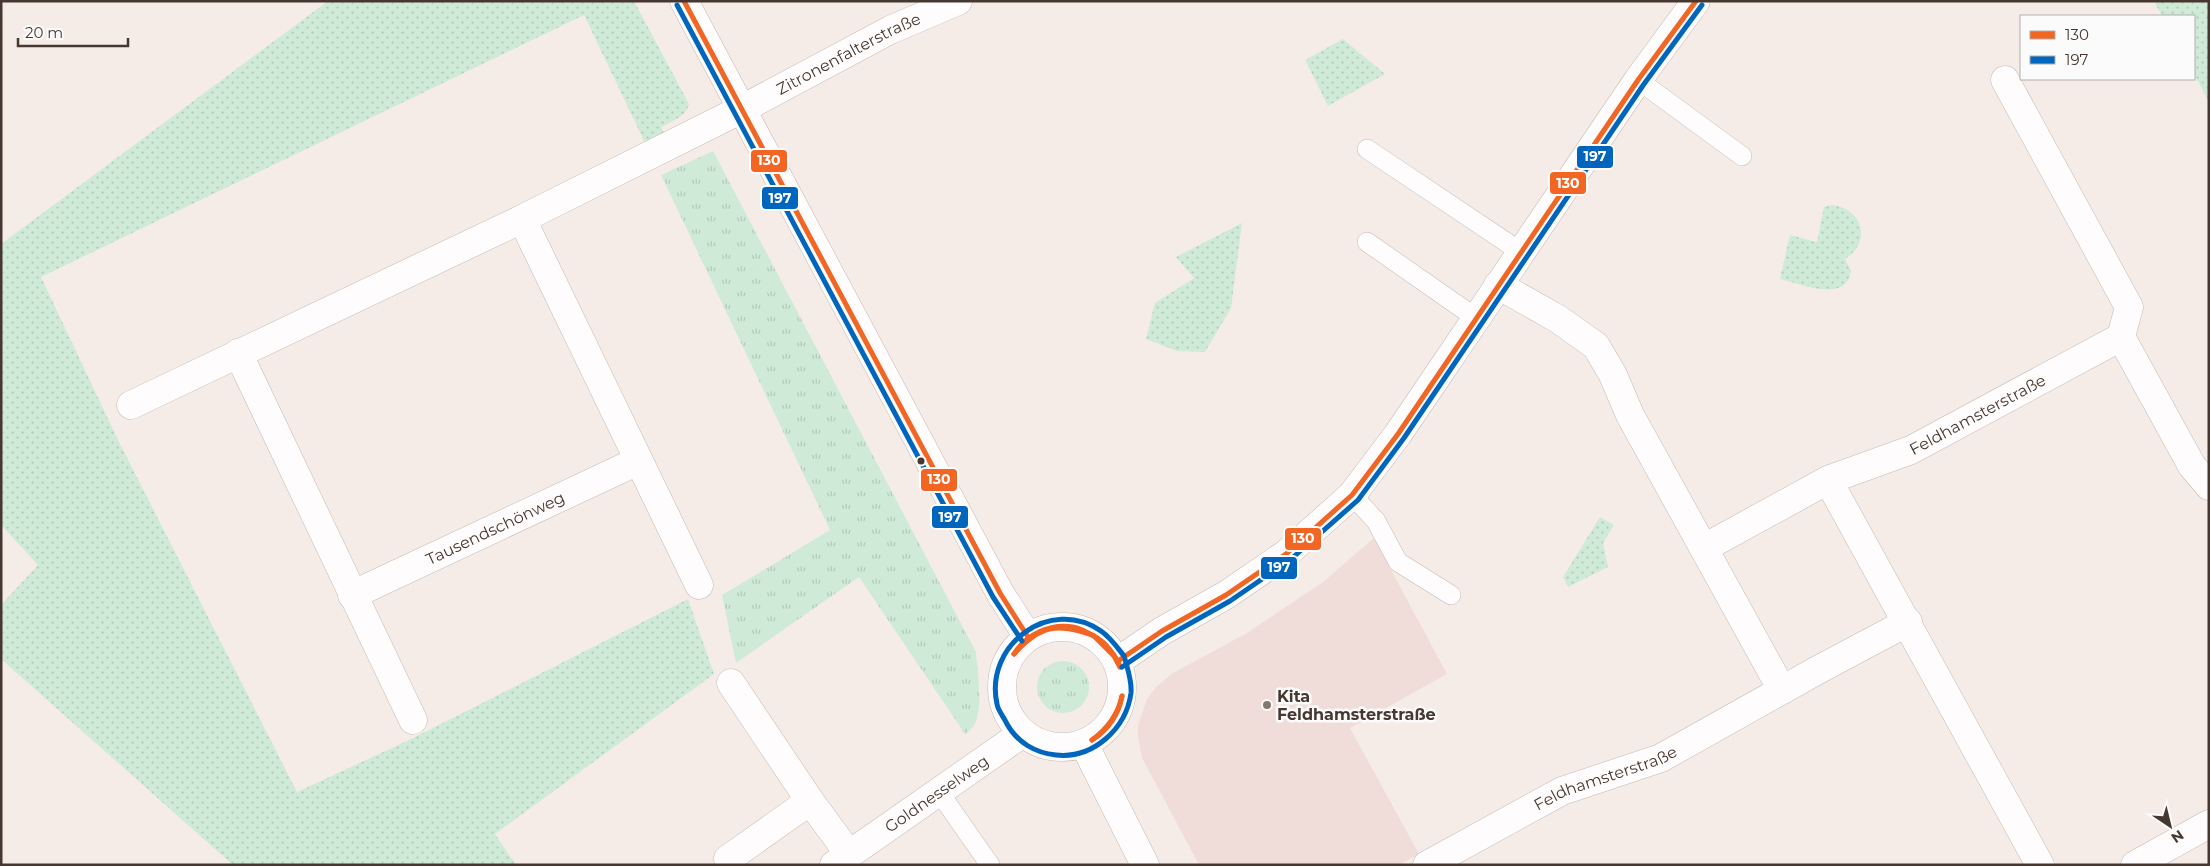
<svg xmlns="http://www.w3.org/2000/svg" width="2210" height="866" font-family="Montserrat,sans-serif">
  <style>
    .education { fill: #f0ddd9 }
    .grass { fill: url(#grass-tufts) }
    .park { fill: url(#park-dots) }
    .lines { fill: none; stroke-linecap: round; stroke-linejoin: round }
    .lane-casing { stroke: #c5bab4; stroke-width: 20 }
    .street-casing { stroke: #c5bab4; stroke-width: 29 }
    .lane { stroke: #fefcfc; stroke-width: 19 }
    .street { stroke: #fefcfc; stroke-width: 28 }
    .bus-1-casing { stroke: #fbfbfb; stroke-width: 9 }
    .bus-2-casing { stroke: #fbfbfb; stroke-width: 9 }
    .bus-1 { stroke: #f26522; stroke-width: 5 }
    .bus-2 { stroke: #0065bd; stroke-width: 5 }
    .bus-dot { fill: #463830; stroke: #fbfbfb; stroke-width: 2 }
    .poi-dot { fill: #837770; stroke: #fbfbfb; stroke-width: 2 }
    .labels { text-anchor: middle; stroke-width: 5; stroke-linejoin: round; paint-order: stroke }
    .street-label { font-size: 16px; fill: #463830; stroke: #fbfbfb }
    .poi-label { font-size: 16px; font-weight: bold; fill: #463830; stroke: #fbfbfb; text-anchor: start }
    .line-badge { stroke: #fbfbfb; stroke-width: 2 }
    .badge-label { font-size: 14px; text-anchor: middle; font-weight: bold; fill: #fff }
  </style>
  <defs>
    <pattern id="grass-tufts" width="24" height="20" patternUnits="userSpaceOnUse" patternTransform="scale(1.25)"><rect width="24" height="20" fill="#cfebd7"/><path d="M3 7l-1-3M5 7V3M7 7l1-3M15 17l-1-3M17 17v-4M19 17l1-3" fill="none" stroke="#b3cab9"/></pattern>
    <pattern id="park-dots" width="8" height="8" patternUnits="userSpaceOnUse" patternTransform="scale(1.25)"><rect width="8" height="8" fill="#cfebd7"/><path d="M2 2h.1M6 6h.1" fill="none" stroke="#b3cab9" stroke-width="1.8" stroke-linecap="round"/></pattern>
  </defs>
  <rect width="100%" height="100%" fill="#f5ece8"/>
  <path class="education" d="M 1374,538 L 1447,674 L 1350,728 L 1419,854 L 1398,865 L 1199,865 L 1142,758 L 1138,737 L 1138,725 L 1147,699 L 1156,687 L 1173,673 L 1247,633 L 1323,582 Z"/>
  <g class="grass">
    <path d="M 713,151 L 976,652 C 977,670 984,710 974,725 C 973,728 968,731 965,734 L 859,577 L 736,663 L 722,595 L 830,530 L 661,175 Z"/>
    <circle cx="1063" cy="687" r="26"/>
  </g>
  <g class="park">
    <path d="M 328,1 L 634,1 L 689,104 C 686,117 672,121 661,127 L 666,136 L 646,145 L 584,15 L 41,277 L 118,440 L 297,792 L 407,741 L 688,599 L 714,674 L 495,834 L 516,865 L 233,865 L 1,659 L 1,605 L 38,565 L 1,525 L 1,244 Z"/>
    <path d="M 2154,1 L 2209,1 L 2209,102 L 2194,74 L 2194,16 L 2162,16 Z"/>
    <path d="M 1343,39 L 1385,74 L 1328,106 L 1305,60 Z"/>
    <path d="M 1831,205 C 1862,207 1873,242 1845,259 L 1851,271 C 1847,304 1800,284 1780,279 L 1790,235 L 1817,242 L 1824,207 Z"/>
    <path d="M 1242,223 L 1231,308 L 1205,352 L 1177,351 L 1146,339 L 1155,303 L 1194,278 L 1176,257 Z"/>
    <path d="M 1600,517 L 1614,525 L 1603,543 L 1608,567 L 1568,587 L 1563,577 Z"/>
  </g>
  <g class="lines">
    <g class="lane-casing">
      <g id="lane">
        <path d="M 1638,80 L 1742,156"/>
        <path d="M 1367,149 L 1521,252"/>
        <path d="M 1367,242 L 1476,318"/>
        <path d="M 1352,495 L 1376,521 L 1398,562 L 1451,595"/>
        <path d="M 939,792 L 990,865"/>
      </g>
    </g>
    <g class="street-casing">
      <g id="street">
        <path d="M 684,1 L 1000,593 L 1028,637"/>
        <path d="M 2005,80 L 2129,307 L 2121,337 L 2192,466 L 2209,486"/>
        <path d="M 522,219 L 699,585"/>
        <path d="M 1498,285 L 1558,319 L 1596,346 L 1613,375 L 1630,415 L 1782,690"/>
        <path d="M 238,353 L 413,720"/>
        <path id="s1" d="M 131,405 L 522,219 L 742,109 L 890,30 L 958,1"/>
        <path d="M 1828,480 L 2040,865"/>
        <path id="s2" d="M 1704,548 L 1828,480 L 1911,450 L 2121,337"/>
        <path id="s3" d="M 352,595 L 638,461"/>
        <circle cx="1062" cy="687" r="60"/>
        <path d="M 1118,661 L 1162,631 L 1226,595 L 1286,554 L 1352,495 L 1398,434 L 1638,80 L 1696,1"/>
        <path d="M 1084,744 L 1145,865"/>
        <path d="M 810,801 L 849,854"/>
        <path d="M 728,859 L 810,801 L 731,683"/>
        <path id="s4" d="M 834,865 L 1023,733"/>
        <path id="s5" d="M 1427,865 L 1562,791 L 1661,758 L 1816,671 L 1908,622"/>
        <path d="M 2135,865 L 2209,824"/>
      </g>
    </g>
    <use href="#lane" class="lane"/>
    <use href="#street" class="street"/>
    <g class="bus-1-casing">
      <g id="bus-1">
        <path d="M 684,1 L 1000,593 L 1028,637"/>
        <path d="M 1094,636 C 1105,642 1116,655 1120,667"/>
        <path d="M 1094,636 L 1114,656 L 1120,667"/>
        <path d="M 1014,654 C 1026,635 1050,623 1073,627 C 1080,628 1086,632 1092,635"/>
        <path d="M 1014,654 C 1039,626 1057,622 1092,635"/>
        <path d="M 1118,661 L 1162,631 L 1226,595 L 1286,554 L 1352,495 L 1398,434 L 1638,80 L 1696,1"/>
        <path d="M 1092,740 C 1107,729 1118,715 1122,696"/>
        <path d="M 1092,740 C 1108,730 1119,714 1122,696"/>
      </g>
    </g>
    <g class="bus-2-casing">
      <g id="bus-2">
        <path d="M 677,5 L 993,597 L 1022,641"/>
        <path d="M 1124,656 C 1117,647 1111,638 1101,631 C 1050,596 984,645 997,704 C 998,711 1004,717 1007,724 C 1017,742 1035,753 1056,755 C 1093,759 1126,729 1131,693 C 1132,681 1128,671 1125,659"/>
        <path d="M 1122,667 L 1166,637 L 1230,601 L 1290,560 L 1358,500 L 1404,438 L 1644,84 L 1702,5"/>
      </g>
    </g>
    <use href="#bus-1" class="bus-1"/>
    <use href="#bus-2" class="bus-2"/>
  </g>
  <circle class="bus-dot" cx="921" cy="461" r="4.5"/>
  <circle class="poi-dot" cx="1267" cy="705" r="5"/>
  <g class="labels">
    <g class="street-label">
      <text dy="6" stroke="none"><textPath href="#s1" startOffset="799">Zitronenfalterstraße</textPath></text>
      <text dy="6" stroke="none"><textPath href="#s2" startOffset="305">Feldhamsterstraße</textPath></text>
      <text dy="6" stroke="none"><textPath href="#s3" startOffset="158">Tausendschönweg</textPath></text>
      <text dy="6" stroke="none"><textPath href="#s5" startOffset="199">Feldhamsterstraße</textPath></text>
      <text dy="6" stroke="none"><textPath href="#s4" startOffset="125">Goldnesselweg</textPath></text>
    </g>
    <g class="poi-label">
      <text x="1277" y="702">Kita<tspan x="1277" dy="18">Feldhamsterstraße</tspan></text>
    </g>
  </g>
  <g class="line-badge">
    <rect x="1576" y="145" width="38" height="24" rx="5" fill="#0065bd"/>
    <rect x="750" y="149" width="38" height="24" rx="5" fill="#f26522"/>
    <rect x="1549" y="171" width="38" height="24" rx="5" fill="#f26522"/>
    <rect x="761" y="186" width="38" height="24" rx="5" fill="#0065bd"/>
    <rect x="920" y="468" width="38" height="24" rx="5" fill="#f26522"/>
    <rect x="931" y="505" width="38" height="24" rx="5" fill="#0065bd"/>
    <rect x="1284" y="527" width="38" height="24" rx="5" fill="#f26522"/>
    <rect x="1260" y="556" width="38" height="24" rx="5" fill="#0065bd"/>
  </g>
  <g class="badge-label">
    <text x="1595" y="161">197</text>
    <text x="769" y="165">130</text>
    <text x="1568" y="188">130</text>
    <text x="780" y="203">197</text>
    <text x="939" y="484">130</text>
    <text x="950" y="522">197</text>
    <text x="1303" y="543">130</text>
    <text x="1279" y="572">197</text>
  </g>
  <rect width="2210" height="866" fill="none" stroke="#463830" stroke-width="5"/>
  <rect x="2020" y="15" width="175" height="65" fill="#fbfbfb" stroke="#b3adaa"/>
  <rect x="2030" y="31" width="25" height="8" fill="#f26522" stroke="#b3adaa"/>
  <text x="2065" y="40" font-size="15" fill="#463830">130</text>
  <rect x="2030" y="56" width="25" height="8" fill="#0065bd" stroke="#b3adaa"/>
  <text x="2065" y="65" font-size="15" fill="#463830">197</text>
  <g transform="translate(2170 826) rotate(145)" stroke="#fbfbfb" stroke-width="4" paint-order="stroke">
  <path d="M0-4L9 19L0 12L-9 19Z" fill="#463830"/>
  <text y="-8" font-size="14" font-weight="bold" text-anchor="middle" fill="#463830">N</text>
  </g>
  <path d="M18 38v8h110v-8" fill="none" stroke="#463830" stroke-width="2.5"/>
  <text x="25" y="38" font-size="15" fill="#463830" stroke="#fbfbfb" stroke-width="4" paint-order="stroke">20 m</text>
</svg>
